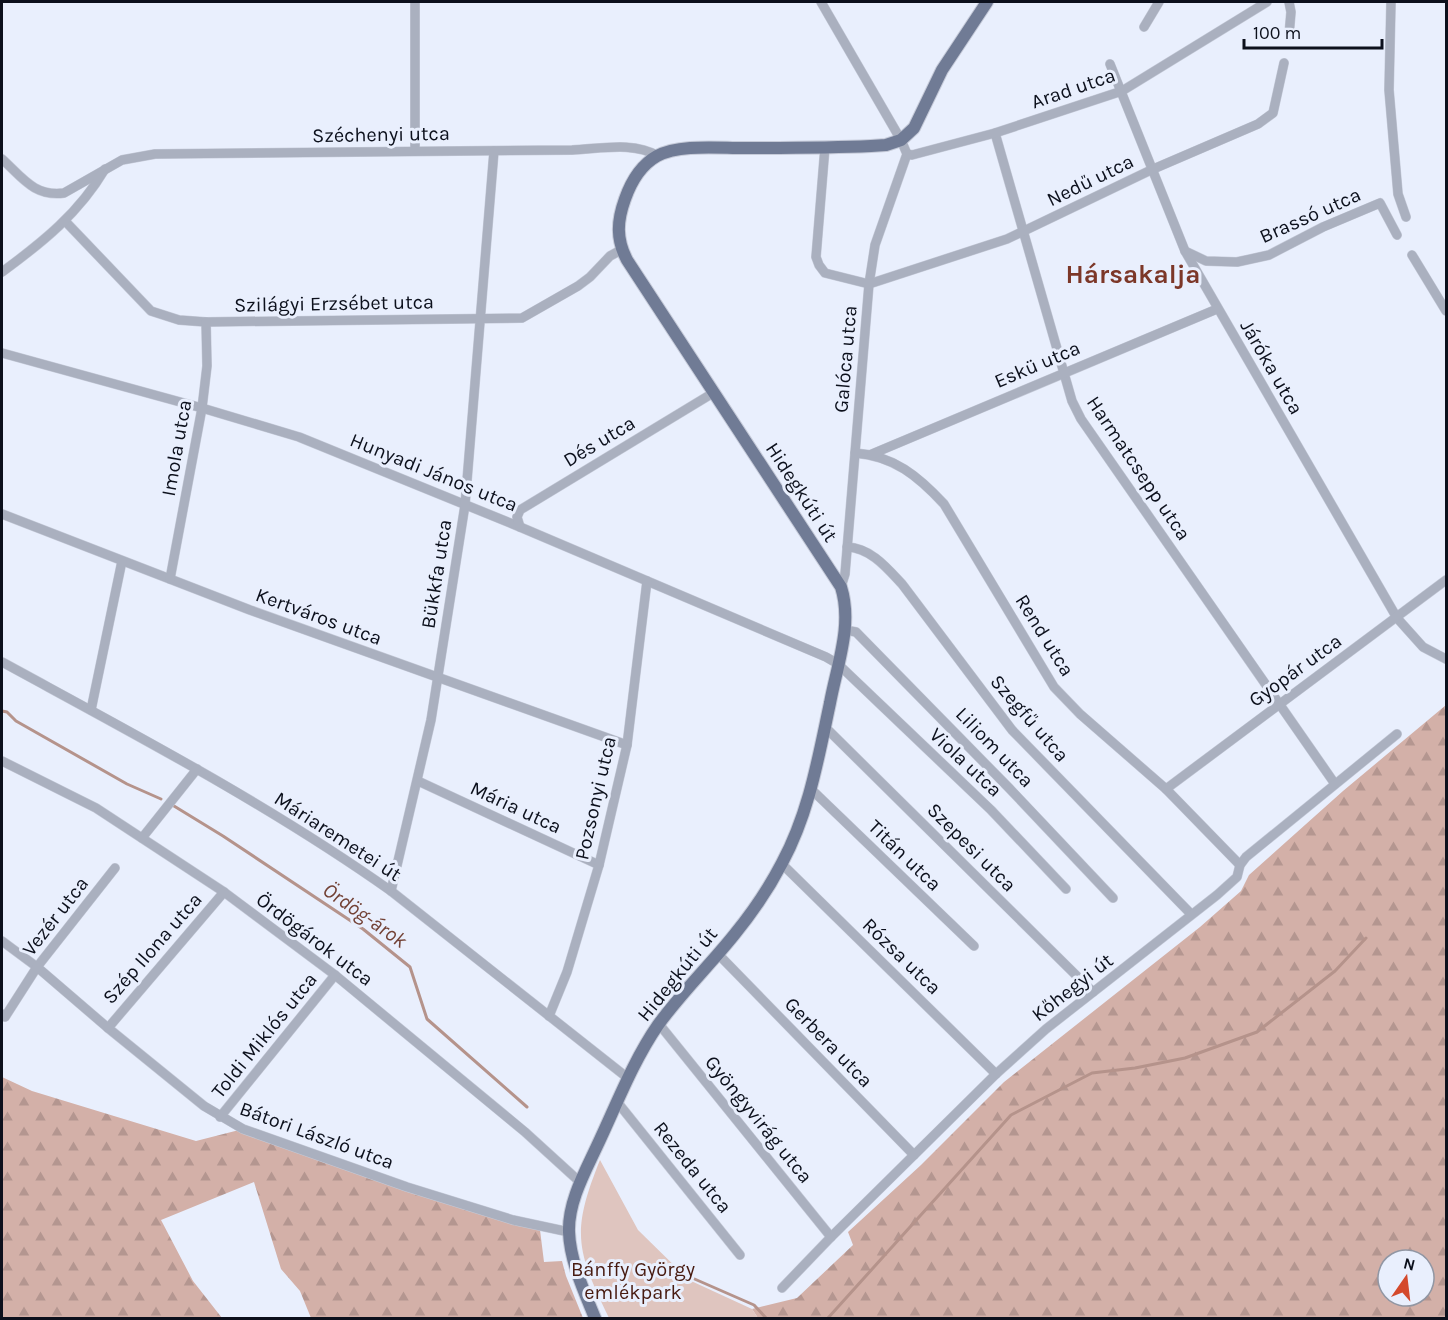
<svg xmlns="http://www.w3.org/2000/svg" width="1448" height="1320" font-family="Karla,sans-serif">
  <style>
    .forest { fill: url(#forest-firs); fill-rule: evenodd }
    .park { fill: #dfc5bf }
    .lines { fill: none; stroke-linecap: round; stroke-linejoin: round }
    .stream { stroke: #b5938b; stroke-width: 3 }
    .minor-casing { stroke: #c6cbd9; stroke-width: 10 }
    .major-casing { stroke: #c6cbd9; stroke-width: 14 }
    .minor { stroke: #aab0bf; stroke-width: 9 }
    .major { stroke: #707b95; stroke-width: 12 }
    .labels { text-anchor: middle; stroke-width: 6; stroke-linejoin: round; paint-order: stroke }
    .street-label { font-size: 20px; fill: #0c101c; stroke: #e9effd }
    .park-label { font-size: 20px; fill: #471a10; stroke: #e9effd }
    .water-label { font-size: 21px; font-style: italic; fill: #734236; stroke: #e9effd }
    .district-label { font-size: 26px; font-weight: bold; fill: #7c3728; stroke: #e9effd }
  </style>
  <defs>
    <pattern id="forest-firs" width="22" height="20" patternUnits="userSpaceOnUse" patternTransform="scale(1.5)"><rect width="22" height="20" fill="#d3b0a8"/><path d="M5 1l3.5 6h-7zM16 11l3.5 6h-7z" fill="#b49690"/></pattern>
  </defs>
  <rect width="100%" height="100%" fill="#e9effd"/>
  <g class="forest">
    <path d="M 1446,705 L 1446,1318 L 758,1318 L 752,1309 L 797,1298 L 853,1245 L 848,1232 L 921,1165 L 1004,1082 L 1200,927 L 1241,891 L 1249,875 L 1343,791 ZM 1388,1260 L 1424,1260 L 1424,1296 L 1388,1296 Z"/>
    <path d="M 2,1077 L 32,1091 L 196,1141 L 243,1129 L 514,1224 L 540,1230 L 544,1262 L 562,1261 L 566,1276 L 583,1318 L 311,1318 L 300,1291 L 281,1269 L 254,1182 L 161,1220 L 193,1281 L 222,1318 L 2,1318 Z"/>
  </g>
  <path class="park" d="M 600,1160 L 638,1230 L 689,1280 L 752,1309 L 758,1318 L 609,1318 C 576,1250 571,1232 600,1160 Z"/>
  <g class="lines">
    <g class="stream">
      <path d="M 2,711 L 7,712 L 16,721 L 127,784 L 161,799"/>
      <path d="M 174,806 L 223,836 L 363,929 L 410,967 L 427,1019 L 527,1107"/>
      <path d="M 690,1277 L 754,1305 L 766,1318"/>
      <path d="M 828,1318 L 1011,1115 L 1092,1073 L 1135,1068 L 1185,1058 L 1257,1032 L 1335,971 L 1366,938"/>
    </g>
    <g class="minor-casing">
      <g id="minor">
        <path d="M 821,2 L 901,140 L 907,154 L 875,245 L 869,284 L 845,574 L 841,587"/>
        <path d="M 1289,2 L 1291,12 L 1289,35"/>
        <path d="M 1391,2 L 1389,90 L 1398,194 L 1406,217"/>
        <path d="M 1144,27 L 1159,2"/>
        <path d="M 1110,64 L 1185,251 L 1397,618 L 1423,647 L 1446,659"/>
        <path d="M 995,133 L 1072,401 L 1081,419 L 1335,784"/>
        <path d="M 825,147 L 816,257 L 819,265 L 825,273 L 869,284 L 1007,239 L 1151,170 L 1258,124 L 1273,113 L 1284,63"/>
        <path d="M 415,151 L 415,2"/>
        <path d="M 907,154 L 912,155 L 995,133 L 1122,91 L 1267,2"/>
        <path d="M 2,159 C 22,177 34,197 64,193 L 122,160 L 155,154 L 572,150 C 600,149 633,141 658,156"/>
        <path d="M 65,221 L 151,311 L 179,320 L 206,322 L 522,318 L 578,286 L 590,277 L 610,256 L 621,250"/>
        <path d="M 1185,251 L 1206,261 L 1237,262 L 1269,255 L 1323,227 L 1380,203 L 1397,235"/>
        <path d="M 1412,255 L 1446,311"/>
        <path d="M 2,272 C 43,242 79,213 105,169"/>
        <path d="M 2,353 L 202,408 L 299,437 L 520,527 L 826,657 L 838,664 L 991,810 L 1066,889"/>
        <path d="M 855,453 C 894,456 918,476 944,504 L 1054,687 L 1080,714 L 1166,789 L 1240,865"/>
        <path d="M 872,454 L 1217,309"/>
        <path d="M 2,514 L 250,610 L 627,745"/>
        <path d="M 520,527 L 517,517 L 520,510 L 713,393"/>
        <path d="M 847,547 C 871,548 887,568 902,584 L 1012,730 L 1191,914"/>
        <path d="M 170,579 L 202,408 L 207,366 L 206,322"/>
        <path d="M 845,630 L 856,632 L 1009,788 L 1113,898"/>
        <path d="M 2,662 C 134,734 268,804 391,891 L 629,1079"/>
        <path d="M 91,710 L 122,561"/>
        <path d="M 825,727 L 1093,992"/>
        <path d="M 2,761 L 96,808 L 224,892 L 335,975 L 525,1132 L 581,1183"/>
        <path d="M 418,781 L 599,865"/>
        <path d="M 1166,789 L 1446,580"/>
        <path d="M 812,790 L 974,946"/>
        <path d="M 142,838 L 197,769"/>
        <path d="M 782,864 L 996,1074"/>
        <path d="M 391,891 L 431,720 L 465,505 L 494,151"/>
        <path d="M 2,941 L 37,967 L 108,1028 L 204,1106 L 243,1129 L 407,1187 L 513,1220 L 569,1232"/>
        <path d="M 718,954 L 914,1155"/>
        <path d="M 2,1014 L 5,1017 L 37,967 L 115,868"/>
        <path d="M 549,1016 L 567,972 L 599,865 L 627,745 L 647,581"/>
        <path d="M 659,1024 L 831,1237"/>
        <path d="M 108,1028 L 224,892"/>
        <path d="M 618,1103 L 740,1255"/>
        <path d="M 220,1117 L 335,975"/>
        <path d="M 782,1288 L 831,1237 L 996,1074 L 1046,1029 L 1217,895 L 1237,877 L 1240,865 L 1246,857 L 1397,734"/>
      </g>
    </g>
    <g class="major-casing">
      <path id="major" d="M 595,1318 C 584,1291 570,1261 569,1232 C 568,1202 585,1172 597,1146 C 616,1106 633,1061 658,1025 C 681,993 710,965 734,935 C 752,913 769,888 782,863 C 809,813 818,759 830,703 C 837,665 853,625 841,587 L 627,260 C 616,239 617,221 625,199 C 631,182 641,165 657,156 C 679,144 718,148 743,148 C 786,148 829,148 871,146 L 886,145 L 901,140 L 914,128 L 942,70 L 987,2"/>
    </g>
    <use href="#minor" class="minor"/>
    <use href="#major" class="major"/>
  </g>
  <g class="labels">
    <g class="street-label">
      <text transform="translate(1073 88) rotate(-19)" y="7">Arad utca</text>
      <text transform="translate(381 134) rotate(-1)" y="7">Széchenyi utca</text>
      <text transform="translate(1090 180) rotate(-26)" y="7">Nedű utca</text>
      <text transform="translate(1310 215) rotate(-24)" y="7">Brassó utca</text>
      <text transform="translate(334 303) rotate(-1)" y="7">Szilágyi Erzsébet utca</text>
      <text transform="translate(845 359) rotate(-85)" y="7">Galóca utca</text>
      <text transform="translate(1037 364) rotate(-23)" y="7">Eskü utca</text>
      <text transform="translate(1272 367) rotate(60)" y="7">Járóka utca</text>
      <text transform="translate(599 441) rotate(-31)" y="7">Dés utca</text>
      <text transform="translate(176 448) rotate(-80)" y="7">Imola utca</text>
      <text transform="translate(1139 468) rotate(56)" y="7">Harmatcsepp utca</text>
      <text transform="translate(434 472) rotate(22)" y="7">Hunyadi János utca</text>
      <text transform="translate(802 492) rotate(57)" y="7">Hidegkúti út</text>
      <text transform="translate(436 574) rotate(-81)" y="7">Bükkfa utca</text>
      <text transform="translate(319 616) rotate(20)" y="7">Kertváros utca</text>
      <text transform="translate(1045 635) rotate(58)" y="7">Rend utca</text>
      <text transform="translate(1295 670) rotate(-36)" y="7">Gyopár utca</text>
      <text transform="translate(1030 718) rotate(49)" y="7">Szegfű utca</text>
      <text transform="translate(995 747) rotate(46)" y="7">Liliom utca</text>
      <text transform="translate(966 762) rotate(43)" y="7">Viola utca</text>
      <text transform="translate(595 798) rotate(-77)" y="7">Pozsonyi utca</text>
      <text transform="translate(516 807) rotate(25)" y="7">Mária utca</text>
      <text transform="translate(338 836) rotate(33)" y="7">Máriaremetei út</text>
      <text transform="translate(972 847) rotate(45)" y="7">Szepesi utca</text>
      <text transform="translate(905 855) rotate(44)" y="7">Titán utca</text>
      <text transform="translate(55 916) rotate(-52)" y="7">Vezér utca</text>
      <text transform="translate(315 939) rotate(37)" y="7">Ördögárok utca</text>
      <text transform="translate(152 948) rotate(-49)" y="7">Szép Ilona utca</text>
      <text transform="translate(902 956) rotate(44)" y="7">Rózsa utca</text>
      <text transform="translate(677 974) rotate(-51)" y="7">Hidegkúti út</text>
      <text transform="translate(1072 987) rotate(-38)" y="7">Kőhegyi út</text>
      <text transform="translate(264 1035) rotate(-51)" y="7">Toldi Miklós utca</text>
      <text transform="translate(829 1042) rotate(46)" y="7">Gerbera utca</text>
      <text transform="translate(759 1119) rotate(51)" y="7">Gyöngyvirág utca</text>
      <text transform="translate(317 1135) rotate(20)" y="7">Bátori László utca</text>
      <text transform="translate(693 1167) rotate(51)" y="7">Rezeda utca</text>
    </g>
    <g class="park-label">
      <text x="633" y="1276">Bánffy György<tspan x="633" dy="23">emlékpark</tspan></text>
    </g>
    <g class="water-label">
      <text transform="translate(365 915) rotate(35)" y="7">Ördög-árok</text>
    </g>
    <g class="district-label">
      <text x="1133" y="283">Hársakalja</text>
    </g>
  </g>
  <rect width="1448" height="1320" fill="none" stroke="#0c101c" stroke-width="6"/>
  <g transform="translate(1406 1278) rotate(14)"><circle r="28" fill="#e9effd" stroke="#9196a3" stroke-width="1.5"/>
  <path d="M0-4.5L10 22L0 15L-10 22Z" fill="#d4492c"/>
  <text y="-9" font-size="16" font-weight="bold" text-anchor="middle" fill="#0c101c">N</text>
  </g>
  <path d="M1244 39v9h138v-9" fill="none" stroke="#0c101c" stroke-width="3"/>
  <text x="1253" y="39" font-size="18" fill="#0c101c" stroke="#e9effd" stroke-width="4.5" paint-order="stroke">100 m</text>
</svg>
